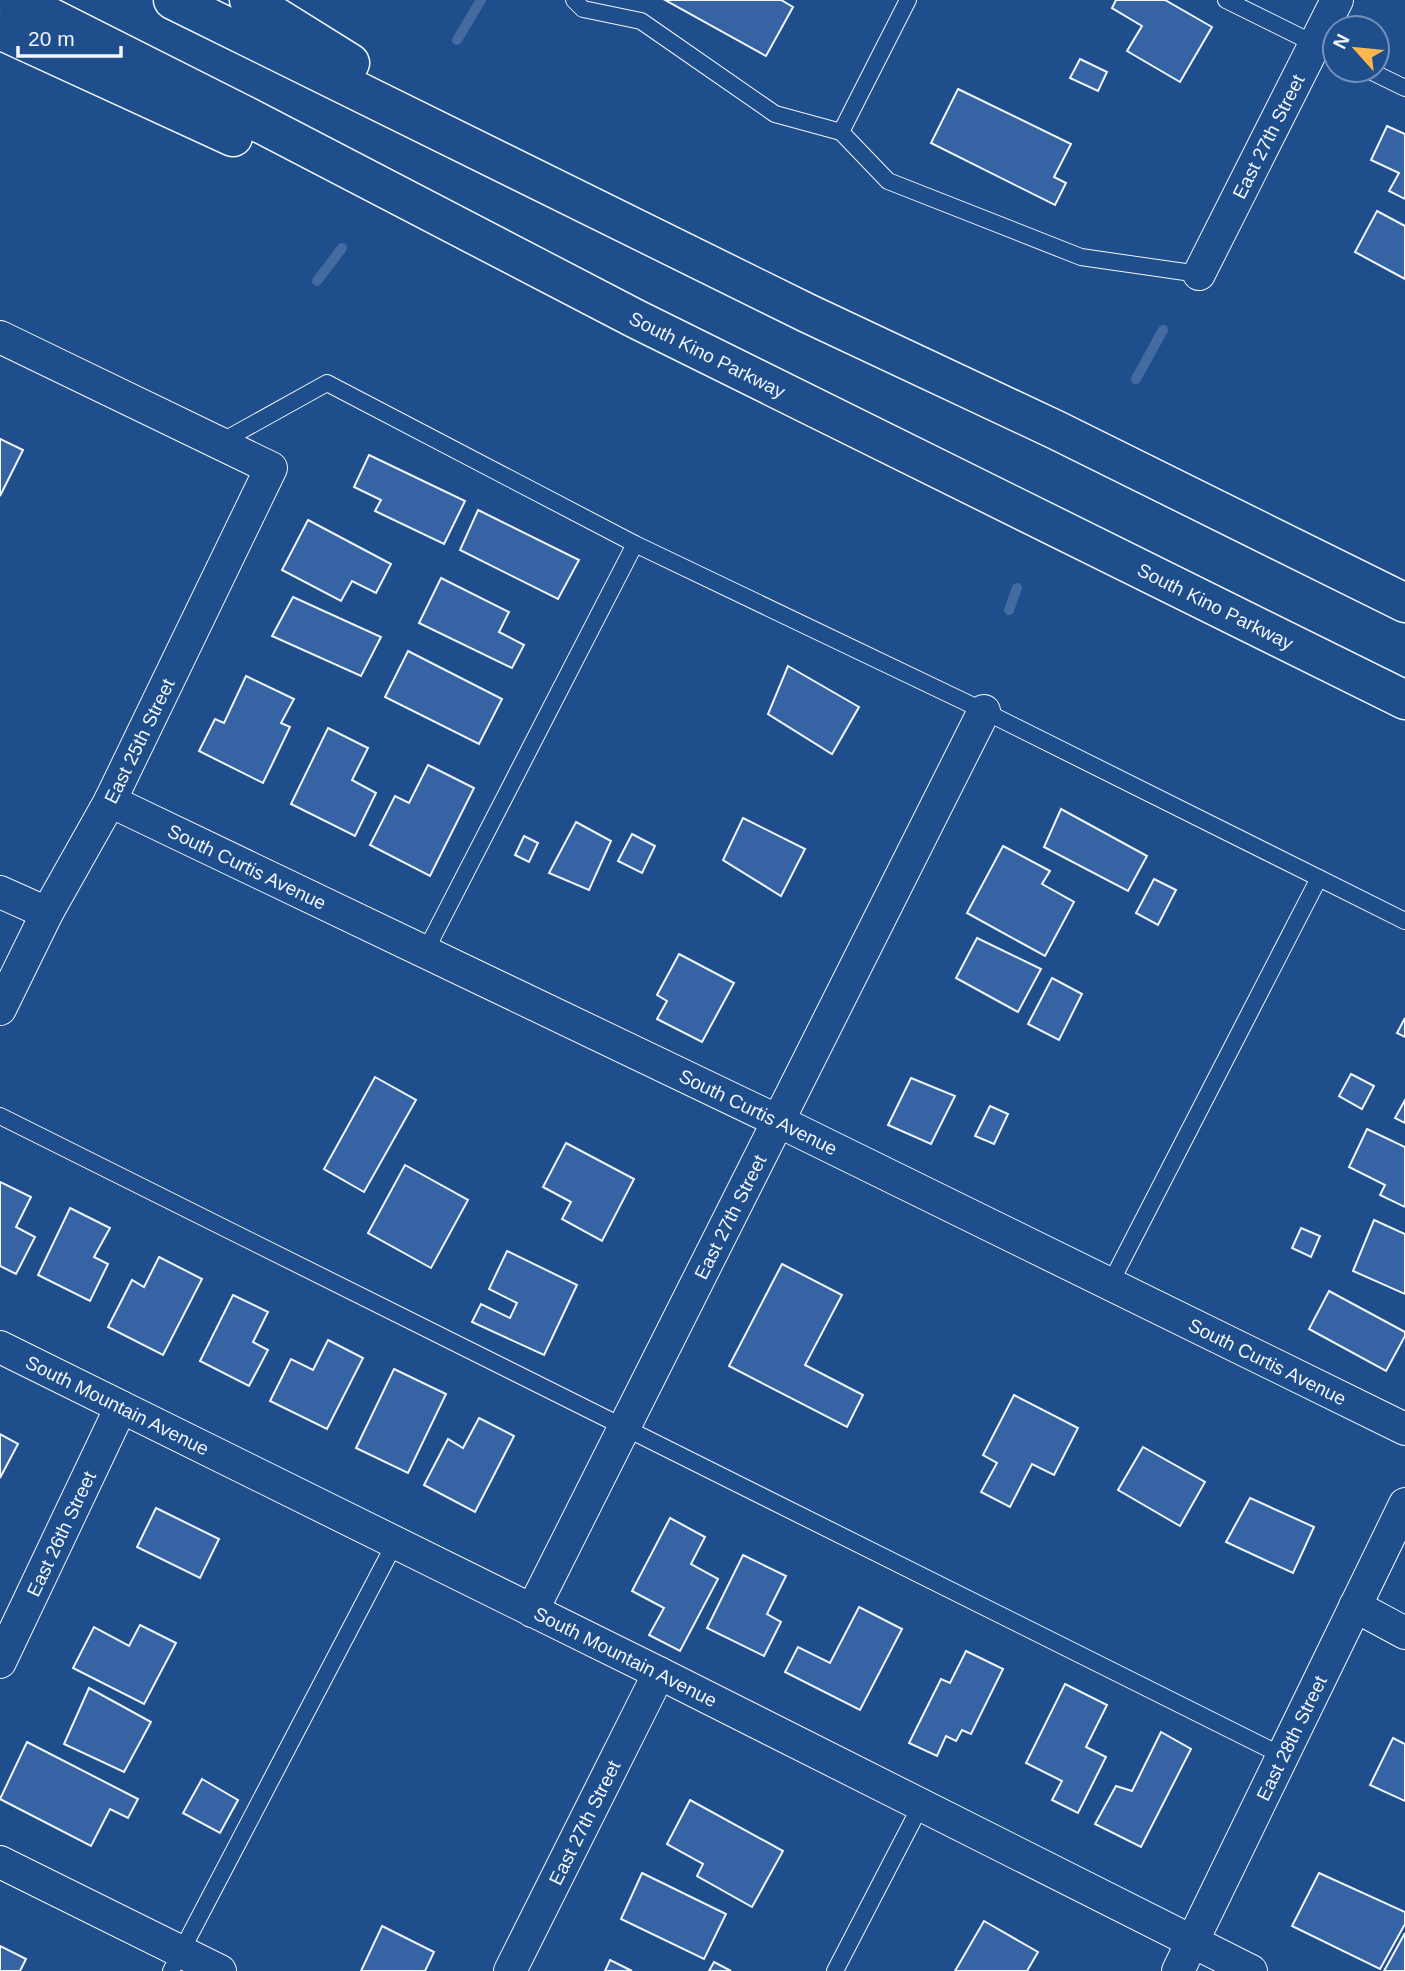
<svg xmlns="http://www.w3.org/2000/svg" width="1405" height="1971" font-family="Helvetica,sans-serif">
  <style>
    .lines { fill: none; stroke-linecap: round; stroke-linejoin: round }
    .stream { stroke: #446ba0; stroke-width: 10 }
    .building { fill: #3563a3; stroke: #f2f6ff; stroke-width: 2 }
    .service-casing { stroke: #f2f6ff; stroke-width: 18 }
    .minor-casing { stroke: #f2f6ff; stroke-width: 34 }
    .primary-casing { stroke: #f2f6ff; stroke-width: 41 }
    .service { stroke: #1f4e8c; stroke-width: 16 }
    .minor { stroke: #1f4e8c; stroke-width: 32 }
    .primary { stroke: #1f4e8c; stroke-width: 38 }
    .labels { text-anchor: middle; stroke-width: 5; stroke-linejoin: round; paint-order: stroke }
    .street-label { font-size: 19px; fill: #f2f6ff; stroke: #1f4e8c }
  </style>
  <rect width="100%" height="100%" fill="#1f4e8c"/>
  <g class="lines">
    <g class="stream">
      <path d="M 457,40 L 481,0"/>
      <path d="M 317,281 L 342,248"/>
      <path d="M 1136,379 L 1163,330"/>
      <path d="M 1009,610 L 1017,588"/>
    </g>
  </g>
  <g class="building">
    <path d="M 665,0 L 781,0 L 793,7 L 766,56 Z"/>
    <path d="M 1116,0 L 1165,0 L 1212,27 L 1180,82 L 1127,51 L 1142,26 L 1112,8 Z"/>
    <path d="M 1080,59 L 1107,72 L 1098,91 L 1070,78 Z"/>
    <path d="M 958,89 L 1071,144 L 1054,177 L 1066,183 L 1055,205 L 931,143 Z"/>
    <path d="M 1387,126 L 1405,134 L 1405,199 L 1389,191 L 1399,173 L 1371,160 Z"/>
    <path d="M 1377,211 L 1405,226 L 1405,279 L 1355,252 Z"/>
    <path d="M 0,439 L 23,450 L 0,496 Z"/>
    <path d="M 369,455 L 465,501 L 444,544 L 375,511 L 381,500 L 354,487 Z"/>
    <path d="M 478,510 L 579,560 L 558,599 L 460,550 Z"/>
    <path d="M 308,520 L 391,564 L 376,593 L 352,581 L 341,601 L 282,570 Z"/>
    <path d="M 441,578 L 509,612 L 499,632 L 524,645 L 512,668 L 419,623 Z"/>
    <path d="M 293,597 L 381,637 L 361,676 L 272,636 Z"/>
    <path d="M 408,651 L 502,699 L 479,744 L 385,697 Z"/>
    <path d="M 788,666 L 859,707 L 832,754 L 768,714 Z"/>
    <path d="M 246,676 L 294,699 L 281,723 L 290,727 L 263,783 L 199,751 L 215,719 L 224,723 Z"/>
    <path d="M 328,728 L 368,748 L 352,780 L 376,793 L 355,836 L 291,804 Z"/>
    <path d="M 428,765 L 474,788 L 430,876 L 370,845 L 395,796 L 409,803 Z"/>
    <path d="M 1061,809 L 1147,856 L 1128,891 L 1044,847 Z"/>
    <path d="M 743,818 L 805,849 L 781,896 L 723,860 Z"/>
    <path d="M 576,822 L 611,841 L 589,890 L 549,873 Z"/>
    <path d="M 632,834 L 655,846 L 642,873 L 618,861 Z"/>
    <path d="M 524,836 L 538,843 L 529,862 L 515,855 Z"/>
    <path d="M 1003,846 L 1050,871 L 1042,884 L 1074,902 L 1045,956 L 967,913 Z"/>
    <path d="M 1154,879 L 1176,890 L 1158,925 L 1136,913 Z"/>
    <path d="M 977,938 L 1041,969 L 1018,1012 L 956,978 Z"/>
    <path d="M 679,954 L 734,983 L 702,1042 L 657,1019 L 667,1001 L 657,995 Z"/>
    <path d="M 1052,978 L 1082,994 L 1059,1040 L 1028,1024 Z"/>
    <path d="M 1405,1018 L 1405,1037 L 1397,1033 Z"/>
    <path d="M 1351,1074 L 1374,1086 L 1362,1109 L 1339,1096 Z"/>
    <path d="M 375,1077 L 416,1100 L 364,1192 L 324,1169 Z"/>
    <path d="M 911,1078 L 955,1096 L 931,1144 L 888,1125 Z"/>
    <path d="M 1405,1100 L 1405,1123 L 1395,1118 Z"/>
    <path d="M 990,1106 L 1008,1114 L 994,1144 L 975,1136 Z"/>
    <path d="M 1367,1129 L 1405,1147 L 1405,1207 L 1380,1195 L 1385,1185 L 1349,1167 Z"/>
    <path d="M 566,1143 L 634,1179 L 602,1241 L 562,1219 L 571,1202 L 543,1187 Z"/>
    <path d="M 405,1165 L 468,1200 L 431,1268 L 368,1233 Z"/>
    <path d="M 0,1182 L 31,1197 L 16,1227 L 35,1237 L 16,1274 L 0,1266 Z"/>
    <path d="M 70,1208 L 110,1228 L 94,1257 L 108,1264 L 90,1301 L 38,1275 Z"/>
    <path d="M 1374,1220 L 1405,1234 L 1405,1294 L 1353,1271 Z"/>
    <path d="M 1301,1228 L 1320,1236 L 1311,1257 L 1292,1248 Z"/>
    <path d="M 507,1251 L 577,1285 L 544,1355 L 472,1322 L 481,1304 L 510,1318 L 517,1303 L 489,1289 Z"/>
    <path d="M 159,1257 L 202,1279 L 163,1355 L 108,1327 L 132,1280 L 144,1287 Z"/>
    <path d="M 782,1264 L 842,1295 L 805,1365 L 863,1395 L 847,1427 L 729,1366 Z"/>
    <path d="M 1329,1291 L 1405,1332 L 1405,1336 L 1386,1371 L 1309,1329 Z"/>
    <path d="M 233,1295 L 268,1312 L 253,1342 L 268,1350 L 249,1386 L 200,1361 Z"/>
    <path d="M 328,1340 L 363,1358 L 327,1429 L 270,1401 L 291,1359 L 313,1370 Z"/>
    <path d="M 394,1369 L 446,1394 L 408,1473 L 356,1448 Z"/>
    <path d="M 1014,1395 L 1078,1428 L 1054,1475 L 1032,1464 L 1010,1507 L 981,1492 L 997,1463 L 983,1455 Z"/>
    <path d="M 479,1418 L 514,1436 L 475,1512 L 424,1485 L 448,1439 L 463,1448 Z"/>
    <path d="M 0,1434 L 18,1444 L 0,1478 Z"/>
    <path d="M 1143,1447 L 1205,1482 L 1180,1526 L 1118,1490 Z"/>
    <path d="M 1250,1498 L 1314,1527 L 1293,1573 L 1226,1542 Z"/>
    <path d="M 156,1508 L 219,1539 L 200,1578 L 137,1547 Z"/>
    <path d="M 670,1518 L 705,1537 L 691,1564 L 718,1579 L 680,1651 L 649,1635 L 664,1608 L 632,1591 Z"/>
    <path d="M 743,1555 L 786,1576 L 767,1614 L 781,1622 L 764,1656 L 707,1628 Z"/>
    <path d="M 859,1607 L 902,1629 L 860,1710 L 785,1672 L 798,1647 L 830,1663 Z"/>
    <path d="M 140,1625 L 176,1643 L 144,1704 L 73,1668 L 94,1627 L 129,1646 Z"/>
    <path d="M 966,1651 L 1003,1669 L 971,1734 L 962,1730 L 956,1741 L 946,1736 L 937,1756 L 909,1743 L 941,1679 L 950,1683 Z"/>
    <path d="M 1065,1684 L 1107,1705 L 1086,1747 L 1106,1757 L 1078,1813 L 1052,1800 L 1062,1781 L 1026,1763 Z"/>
    <path d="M 89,1688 L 151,1722 L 124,1772 L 64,1744 Z"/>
    <path d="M 1161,1732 L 1191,1749 L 1141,1847 L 1095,1824 L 1116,1786 L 1132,1791 Z"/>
    <path d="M 1393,1738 L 1405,1744 L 1405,1801 L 1370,1785 Z"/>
    <path d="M 27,1742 L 138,1799 L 128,1818 L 110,1809 L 91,1846 L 0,1799 Z"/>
    <path d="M 202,1779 L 238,1800 L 220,1833 L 183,1813 Z"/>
    <path d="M 690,1800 L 783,1851 L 752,1907 L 697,1876 L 703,1864 L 667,1844 Z"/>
    <path d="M 642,1873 L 726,1914 L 704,1959 L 621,1919 Z"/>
    <path d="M 1319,1873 L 1405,1912 L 1405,1924 L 1380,1969 L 1292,1926 Z"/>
    <path d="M 984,1921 L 1038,1952 L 1027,1971 L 955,1971 Z"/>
    <path d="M 382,1926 L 434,1952 L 425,1971 L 361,1971 Z"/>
    <path d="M 1405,1933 L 1405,1971 L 1384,1971 Z"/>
    <path d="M 0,1946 L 26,1959 L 20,1971 L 0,1971 Z"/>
    <path d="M 610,1960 L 632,1971 L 605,1971 Z"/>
    <path d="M 714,1962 L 731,1971 L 709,1971 Z"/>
  </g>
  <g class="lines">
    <g class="service-casing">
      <g id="service">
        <path d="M 574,0 L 583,9 L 641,21 L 775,114 L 841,132"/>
        <path d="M 908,0 L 841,132 L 888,181 L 1081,257 L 1199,274"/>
        <path d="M 1226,0 L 1335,54"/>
        <path d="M 1368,70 L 1405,88"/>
        <path d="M 219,443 L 327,383 L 635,544 L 984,711 L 1405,921"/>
        <path d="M 425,952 L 635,544"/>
        <path d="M 0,1116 L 1283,1756"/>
        <path d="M 1110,1284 L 1319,878"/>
        <path d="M 171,1971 L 395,1543"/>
        <path d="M 835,1971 L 921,1805"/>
      </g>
    </g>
    <g class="minor-casing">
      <g id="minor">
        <path id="s1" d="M 1199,274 L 1337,0"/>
        <path d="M 0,337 L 271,468 L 110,801 L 47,913 L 0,1009"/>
        <path id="s2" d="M 110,801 L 778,1121 L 1405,1429"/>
        <path d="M 0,892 L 47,913"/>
        <path id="s3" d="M 0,1347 L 659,1673 L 1251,1971"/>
        <path d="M 1355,1606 L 1405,1633"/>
        <path id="s4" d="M 532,1611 L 984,711"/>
        <path id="s5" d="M 0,1662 L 121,1407"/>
        <path d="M 0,1862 L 220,1971"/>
        <path id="s6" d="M 510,1971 L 659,1673"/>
        <path id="s7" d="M 1178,1971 L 1405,1504"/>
      </g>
    </g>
    <g class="primary-casing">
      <g id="primary">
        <path id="s8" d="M 16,0 L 244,115 L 636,319 L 1405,700"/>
        <path d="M 173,0 L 807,313 L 1056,430 L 1405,603"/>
        <path d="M 249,0 L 350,63"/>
        <path d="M 0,30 L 233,137"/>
      </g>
    </g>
    <use href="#service" class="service"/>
    <use href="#minor" class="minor"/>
    <use href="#primary" class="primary"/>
  </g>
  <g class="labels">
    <g class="street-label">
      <text dy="7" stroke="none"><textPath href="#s1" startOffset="154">East 27th Street</textPath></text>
      <text dy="7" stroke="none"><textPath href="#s8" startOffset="777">South Kino Parkway</textPath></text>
      <text dy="7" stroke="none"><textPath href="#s8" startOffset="1344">South Kino Parkway</textPath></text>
      <text transform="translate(139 741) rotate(-64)" y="7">East 25th Street</text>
      <text dy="7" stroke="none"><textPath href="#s2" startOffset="152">South Curtis Avenue</textPath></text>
      <text dy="7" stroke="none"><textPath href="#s2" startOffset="719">South Curtis Avenue</textPath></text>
      <text dy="7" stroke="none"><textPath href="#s4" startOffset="441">East 27th Street</textPath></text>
      <text dy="7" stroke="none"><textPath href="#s2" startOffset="1286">South Curtis Avenue</textPath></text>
      <text dy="7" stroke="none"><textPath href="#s3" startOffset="131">South Mountain Avenue</textPath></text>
      <text dy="7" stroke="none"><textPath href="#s5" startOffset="142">East 26th Street</textPath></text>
      <text dy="7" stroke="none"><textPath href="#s3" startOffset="698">South Mountain Avenue</textPath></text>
      <text dy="7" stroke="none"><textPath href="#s7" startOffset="259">East 28th Street</textPath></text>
      <text dy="7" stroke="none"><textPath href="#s6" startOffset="166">East 27th Street</textPath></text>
    </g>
  </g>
  <g transform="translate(1356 49) rotate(297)"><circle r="33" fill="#1f4e8c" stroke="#7391ba" stroke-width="2"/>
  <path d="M0-5L12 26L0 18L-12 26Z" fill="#ffb74d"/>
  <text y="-10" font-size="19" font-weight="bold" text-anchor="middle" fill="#f2f6ff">N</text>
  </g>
  <path d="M18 46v10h103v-10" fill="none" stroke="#f2f6ff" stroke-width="3.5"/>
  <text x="28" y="46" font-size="21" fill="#f2f6ff" stroke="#1f4e8c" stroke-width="5" paint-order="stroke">20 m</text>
</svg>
